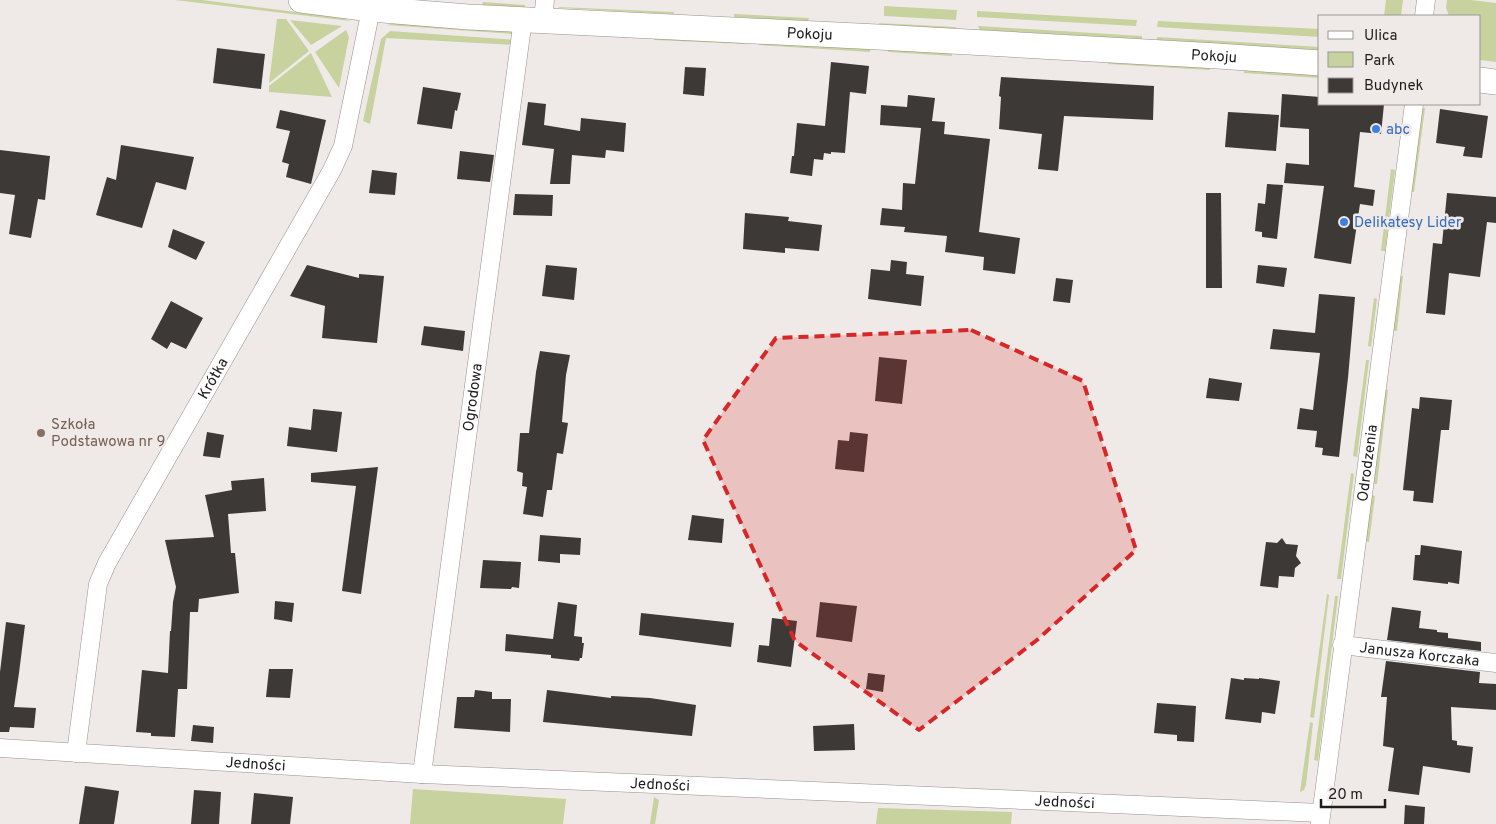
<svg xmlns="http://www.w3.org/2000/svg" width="1496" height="824" font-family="Overpass,sans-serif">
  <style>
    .green { fill: #c8d29f }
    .building { fill: #3c3937 }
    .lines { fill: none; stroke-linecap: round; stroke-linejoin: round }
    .street-casing { stroke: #95918e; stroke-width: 19 }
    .secondary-casing { stroke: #95918e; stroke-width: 26 }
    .street { stroke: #fff; stroke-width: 18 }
    .secondary { stroke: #fff; stroke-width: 25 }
    .marked { fill: #d62828; fill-opacity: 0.2; stroke: #d62828; stroke-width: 4; stroke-dasharray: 10 6; stroke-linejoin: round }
    .shop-dot { fill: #3f7fe0; stroke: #efeae8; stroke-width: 2 }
    .education-dot { fill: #8d6e63; stroke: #efeae8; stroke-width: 2 }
    .labels { text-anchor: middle; stroke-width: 5; stroke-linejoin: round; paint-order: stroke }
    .street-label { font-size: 15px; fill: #1e1c1c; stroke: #efeae8 }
    .shop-label { font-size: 15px; fill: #366cbe; stroke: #efeae8; text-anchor: start }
    .education-label { font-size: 15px; fill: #785e54; stroke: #efeae8; text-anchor: start }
  </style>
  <rect width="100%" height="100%" fill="#efeae8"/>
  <g class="green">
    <path d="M 175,0 L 202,0 L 343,18 L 350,21 Z"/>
    <path d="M 1386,0 L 1403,0 L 1401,16 L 1384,16 Z"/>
    <path d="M 1447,0 L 1471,0 L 1496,3 L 1496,62 L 1480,60 L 1480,16 L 1449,16 L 1446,8 Z"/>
    <path d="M 483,2 L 525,5 L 525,7 L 482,5 Z"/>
    <path d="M 884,6 L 957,10 L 956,20 L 884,16 Z"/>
    <path d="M 559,7 L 674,12 L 674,14 L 559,8 Z"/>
    <path d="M 977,11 L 1137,20 L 1136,26 L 977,17 Z"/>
    <path d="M 734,14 L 809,18 L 808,21 L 734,17 Z"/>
    <path d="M 277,19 L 286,19 L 309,51 L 269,83 Z"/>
    <path d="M 290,20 L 342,26 L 311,45 Z"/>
    <path d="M 1158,21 L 1320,29 L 1320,37 L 1157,27 Z"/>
    <path d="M 395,23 L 513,32 L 513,34 L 387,25 Z"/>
    <path d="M 878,23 L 956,27 L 956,29 L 879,24 Z"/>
    <path d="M 978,26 L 1142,36 L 1142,39 L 980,30 Z"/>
    <path d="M 346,30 L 349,37 L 339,88 L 315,52 Z"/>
    <path d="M 390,31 L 517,40 L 515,45 L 386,38 L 370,124 L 363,121 L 381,39 Z"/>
    <path d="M 1157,37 L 1320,47 L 1320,50 L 1157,40 Z"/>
    <path d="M 654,38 L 744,42 L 744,44 L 654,40 Z"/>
    <path d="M 759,42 L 870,49 L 870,52 L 759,45 Z"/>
    <path d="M 889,49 L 952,53 L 952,56 L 888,52 Z"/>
    <path d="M 311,53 L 332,97 L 269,92 L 269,86 Z"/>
    <path d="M 1108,62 L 1210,68 L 1210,70 L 1108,64 Z"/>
    <path d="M 1244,69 L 1320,75 L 1320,78 L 1244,73 Z"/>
    <path d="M 1422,108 L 1425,108 L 1414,192 L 1411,192 Z"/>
    <path d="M 1391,169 L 1395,170 L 1385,251 L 1381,251 Z"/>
    <path d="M 1400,276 L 1403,276 L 1397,331 L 1393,331 Z"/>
    <path d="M 1374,298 L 1377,299 L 1371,347 L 1368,346 Z"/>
    <path d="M 1366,360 L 1369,360 L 1357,457 L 1353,456 Z"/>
    <path d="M 1385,389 L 1388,390 L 1377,484 L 1373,484 Z"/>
    <path d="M 1351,473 L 1354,474 L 1341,579 L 1337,579 Z"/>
    <path d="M 1371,495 L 1375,496 L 1369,542 L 1365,541 Z"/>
    <path d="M 1327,594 L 1329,595 L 1314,718 L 1310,717 Z"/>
    <path d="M 1335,596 L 1338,596 L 1318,761 L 1314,760 Z"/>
    <path d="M 1310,722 L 1313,723 L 1306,785 L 1304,790 L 1300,792 Z"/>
    <path d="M 413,789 L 566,799 L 563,824 L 410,824 Z"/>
    <path d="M 654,797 L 659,800 L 655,824 L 650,824 Z"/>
    <path d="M 878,808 L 1012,812 L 1011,824 L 876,824 Z"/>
  </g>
  <g class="building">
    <path d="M 217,48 L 265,54 L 261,89 L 213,83 Z"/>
    <path d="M 831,62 L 869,66 L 866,94 L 850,92 L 845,153 L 831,152 L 831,154 L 824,153 L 823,160 L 814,159 L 812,176 L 790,173 L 792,156 L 794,156 L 797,123 L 825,126 Z"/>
    <path d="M 685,67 L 706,68 L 704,96 L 683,94 Z"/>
    <path d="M 1001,77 L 1154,86 L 1153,120 L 1064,116 L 1058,171 L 1038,169 L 1042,134 L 999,129 L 1001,97 L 999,96 Z"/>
    <path d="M 423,87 L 461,93 L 457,111 L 455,110 L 452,129 L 417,124 Z"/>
    <path d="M 1282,94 L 1320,97 L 1320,104 L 1384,104 L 1381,134 L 1360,132 L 1354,187 L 1375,190 L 1373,206 L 1360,204 L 1351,264 L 1314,258 L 1324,186 L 1284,183 L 1286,163 L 1309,165 L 1309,129 L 1280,127 Z"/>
    <path d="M 908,95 L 935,98 L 932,121 L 945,122 L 944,134 L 990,139 L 979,232 L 1020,238 L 1015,274 L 983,270 L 984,257 L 945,252 L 947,236 L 904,232 L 905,227 L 880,225 L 882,208 L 902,210 L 903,183 L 915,184 L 921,128 L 880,125 L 881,105 L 907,107 Z"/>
    <path d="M 528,102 L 546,104 L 544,125 L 580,131 L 581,118 L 626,123 L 624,152 L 606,150 L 605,158 L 572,155 L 570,184 L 550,184 L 554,149 L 522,145 Z"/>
    <path d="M 1440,109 L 1488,116 L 1482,158 L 1463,156 L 1465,147 L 1436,143 Z"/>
    <path d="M 280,110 L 326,120 L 311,184 L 286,177 L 289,164 L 282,162 L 290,131 L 276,128 Z"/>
    <path d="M 1228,112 L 1279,115 L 1276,151 L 1225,147 Z"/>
    <path d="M 121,145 L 194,157 L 186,190 L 156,182 L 142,228 L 96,215 L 107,177 L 116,180 Z"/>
    <path d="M 0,150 L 50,156 L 45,200 L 38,199 L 31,238 L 9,234 L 15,195 L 0,193 Z"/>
    <path d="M 460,151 L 494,155 L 490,182 L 457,179 Z"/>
    <path d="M 372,170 L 397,173 L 395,195 L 369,193 Z"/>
    <path d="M 1267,184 L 1283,185 L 1277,239 L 1262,237 L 1262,232 L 1255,231 L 1258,203 L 1265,204 Z"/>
    <path d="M 1206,193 L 1221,193 L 1222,288 L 1206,288 Z"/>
    <path d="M 1447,193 L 1496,197 L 1496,223 L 1487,222 L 1480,277 L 1449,273 L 1445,315 L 1426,313 L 1433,243 L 1442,244 Z"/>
    <path d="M 515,194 L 553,195 L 552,216 L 513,215 Z"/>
    <path d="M 745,213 L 789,217 L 788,221 L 822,225 L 819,251 L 785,248 L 785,253 L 743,249 Z"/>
    <path d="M 173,229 L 205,242 L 196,260 L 168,247 Z"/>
    <path d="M 891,260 L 907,262 L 906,274 L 924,276 L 921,306 L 868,299 L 871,269 L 890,271 Z"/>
    <path d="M 307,265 L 359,278 L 359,274 L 384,276 L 377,343 L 322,338 L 325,306 L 290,296 Z"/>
    <path d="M 546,265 L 577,268 L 574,300 L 542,296 Z"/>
    <path d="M 1258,265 L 1287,268 L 1284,287 L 1256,283 Z"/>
    <path d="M 1056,278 L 1073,280 L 1070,303 L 1053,301 Z"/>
    <path d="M 1319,294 L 1355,297 L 1348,378 L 1339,457 L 1322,455 L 1323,448 L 1315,447 L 1317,431 L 1297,429 L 1300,408 L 1313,410 L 1320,353 L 1270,349 L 1273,329 L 1315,333 Z"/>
    <path d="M 171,301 L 203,318 L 186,349 L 171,342 L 167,349 L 151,339 Z"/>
    <path d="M 424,326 L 465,331 L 463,351 L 421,345 Z"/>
    <path d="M 540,351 L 570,355 L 566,375 L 562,422 L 568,423 L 563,454 L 557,453 L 552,490 L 547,490 L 543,517 L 523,514 L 527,487 L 522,486 L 523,473 L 517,471 L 520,433 L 529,433 L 536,372 Z"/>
    <path d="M 879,357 L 907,360 L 902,404 L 875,401 Z"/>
    <path d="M 1209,378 L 1242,383 L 1239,401 L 1206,398 Z"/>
    <path d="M 1420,397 L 1452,400 L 1449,430 L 1441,430 L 1433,503 L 1413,501 L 1414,491 L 1403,490 L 1412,408 L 1419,409 Z"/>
    <path d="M 313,409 L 342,412 L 337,452 L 287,446 L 289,427 L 311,430 Z"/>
    <path d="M 207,432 L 224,435 L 220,458 L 203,456 Z"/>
    <path d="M 850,432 L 868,434 L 864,472 L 835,469 L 838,440 L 849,441 Z"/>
    <path d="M 378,467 L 361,594 L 342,591 L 356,486 L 311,482 L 311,473 Z"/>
    <path d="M 264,478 L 266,511 L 228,514 L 231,553 L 235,553 L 239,593 L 199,599 L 198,612 L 190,612 L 187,689 L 178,689 L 175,737 L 151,736 L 151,733 L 136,732 L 142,670 L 168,673 L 170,631 L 171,631 L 173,602 L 176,587 L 165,540 L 214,537 L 205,495 L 232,490 L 231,481 Z"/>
    <path d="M 692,515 L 724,519 L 722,543 L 688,540 Z"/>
    <path d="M 540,535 L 581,538 L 580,555 L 560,554 L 560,563 L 538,561 Z"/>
    <path d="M 1282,538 L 1286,544 L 1298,545 L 1296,556 L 1301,563 L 1295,568 L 1294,577 L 1279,576 L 1278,588 L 1260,586 L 1266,542 L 1277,543 Z"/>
    <path d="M 1421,545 L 1462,551 L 1459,584 L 1448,582 L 1448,584 L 1413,580 L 1415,555 L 1420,555 Z"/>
    <path d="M 483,560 L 521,562 L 519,588 L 512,587 L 511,589 L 480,588 Z"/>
    <path d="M 275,601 L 294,603 L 292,622 L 274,619 Z"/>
    <path d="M 558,602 L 577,605 L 574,636 L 582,637 L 582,643 L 584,643 L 582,658 L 580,658 L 579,661 L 551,658 L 551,655 L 505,651 L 506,634 L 553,639 Z"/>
    <path d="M 820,602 L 857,606 L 852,642 L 816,637 Z"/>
    <path d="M 1392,607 L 1421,611 L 1419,628 L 1437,630 L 1437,632 L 1448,633 L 1448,638 L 1481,642 L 1481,651 L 1387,640 Z"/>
    <path d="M 641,613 L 734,623 L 731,647 L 639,635 Z"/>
    <path d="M 772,618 L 797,621 L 791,667 L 757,662 L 759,645 L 769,646 Z"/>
    <path d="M 6,622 L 25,625 L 19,673 L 14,707 L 36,708 L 34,728 L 10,727 L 9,732 L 0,732 L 0,672 Z"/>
    <path d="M 1386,661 L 1480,672 L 1479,683 L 1496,684 L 1496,710 L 1451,707 L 1452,740 L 1457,741 L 1457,745 L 1473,747 L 1470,773 L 1423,766 L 1419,795 L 1388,791 L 1394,748 L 1383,746 L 1387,697 L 1381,697 Z"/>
    <path d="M 269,669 L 293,669 L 290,698 L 266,697 Z"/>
    <path d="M 868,673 L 885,675 L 883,692 L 866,689 Z"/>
    <path d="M 1231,678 L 1244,680 L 1244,678 L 1259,679 L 1259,678 L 1280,681 L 1275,714 L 1262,712 L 1261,723 L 1225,719 Z"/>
    <path d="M 475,690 L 492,692 L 492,699 L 511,699 L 510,732 L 454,728 L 457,697 L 474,697 Z"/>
    <path d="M 547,690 L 611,698 L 611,696 L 650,698 L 696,705 L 692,736 L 543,722 Z"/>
    <path d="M 1157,703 L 1196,706 L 1194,742 L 1177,741 L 1177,735 L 1154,733 Z"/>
    <path d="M 854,724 L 855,750 L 814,751 L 813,726 Z"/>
    <path d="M 193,725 L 214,727 L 213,743 L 191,741 Z"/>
    <path d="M 85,786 L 119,791 L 114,824 L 79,824 Z"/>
    <path d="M 194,790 L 221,792 L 219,824 L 191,824 Z"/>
    <path d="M 254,793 L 293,797 L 290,824 L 251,824 Z"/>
    <path d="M 1405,805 L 1425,807 L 1424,824 L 1404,824 Z"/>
  </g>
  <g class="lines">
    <g class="street-casing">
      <g id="street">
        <path d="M 1424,16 L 1426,0"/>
        <path d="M 543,20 L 545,0"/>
        <path id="s1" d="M 1342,645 L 1496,663"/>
        <path id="s2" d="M 0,748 L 422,774 L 1321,813"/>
        <path id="s3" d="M 76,753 L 98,584 L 107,563 L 332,170 L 343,146 L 371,9"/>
        <path id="s4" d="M 422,774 L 523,19"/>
        <path id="s5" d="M 1320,824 L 1414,104"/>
      </g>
    </g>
    <g class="secondary-casing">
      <g id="secondary">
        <path id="s6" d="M 301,0 L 371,9 L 468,17 L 878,37 L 1218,56 L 1320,63"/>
        <path d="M 1480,80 L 1496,82"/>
      </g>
    </g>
    <use href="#street" class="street"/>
    <use href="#secondary" class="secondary"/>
  </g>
  <path class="marked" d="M 971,330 L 1083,381 L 1136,550 L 1037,640 L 919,730 L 795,641 L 703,440 L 776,338 Z"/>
  <g class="shop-dot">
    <circle cx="1376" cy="129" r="5"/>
    <circle cx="1344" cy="222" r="5"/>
  </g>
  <circle class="education-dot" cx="41" cy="433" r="5"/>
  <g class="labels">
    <g class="street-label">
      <text dy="5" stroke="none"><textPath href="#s6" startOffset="510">Pokoju</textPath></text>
      <text dy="5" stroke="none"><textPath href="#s6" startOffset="915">Pokoju</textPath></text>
      <text dy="5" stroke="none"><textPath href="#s3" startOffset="406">Krótka</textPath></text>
      <text dy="5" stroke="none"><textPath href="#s4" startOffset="380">Ogrodowa</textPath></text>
      <text dy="5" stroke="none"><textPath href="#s5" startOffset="364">Odrodzenia</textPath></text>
      <text dy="5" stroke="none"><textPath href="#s1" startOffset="78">Janusza Korczaka</textPath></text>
      <text dy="5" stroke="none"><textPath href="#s2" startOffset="256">Jedności</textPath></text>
      <text dy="5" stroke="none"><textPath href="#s2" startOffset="661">Jedności</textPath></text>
      <text dy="5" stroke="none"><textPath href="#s2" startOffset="1066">Jedności</textPath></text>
    </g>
    <g class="shop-label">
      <text x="1386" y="134">abc</text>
      <text x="1354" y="227">Delikatesy Lider</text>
    </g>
    <g class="education-label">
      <text x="51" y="429">Szkoła<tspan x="51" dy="17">Podstawowa nr 9</tspan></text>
    </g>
  </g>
  <rect x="1318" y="15" width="162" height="90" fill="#efeae8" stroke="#9b9896"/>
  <rect x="1328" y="31" width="25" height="8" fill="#ffffff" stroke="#9b9896"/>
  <text x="1364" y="40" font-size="15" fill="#1e1c1c">Ulica</text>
  <rect x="1328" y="52" width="25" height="15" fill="#c8d29f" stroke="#9b9896"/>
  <text x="1364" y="65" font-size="15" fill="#1e1c1c">Park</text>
  <rect x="1328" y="78" width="25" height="15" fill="#3c3937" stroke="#9b9896"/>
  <text x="1364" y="90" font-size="15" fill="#1e1c1c">Budynek</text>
  <path d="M1321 799v8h64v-8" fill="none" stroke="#1e1c1c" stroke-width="2.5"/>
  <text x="1328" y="799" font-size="15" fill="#1e1c1c" stroke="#efeae8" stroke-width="4" paint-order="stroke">20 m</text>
</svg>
